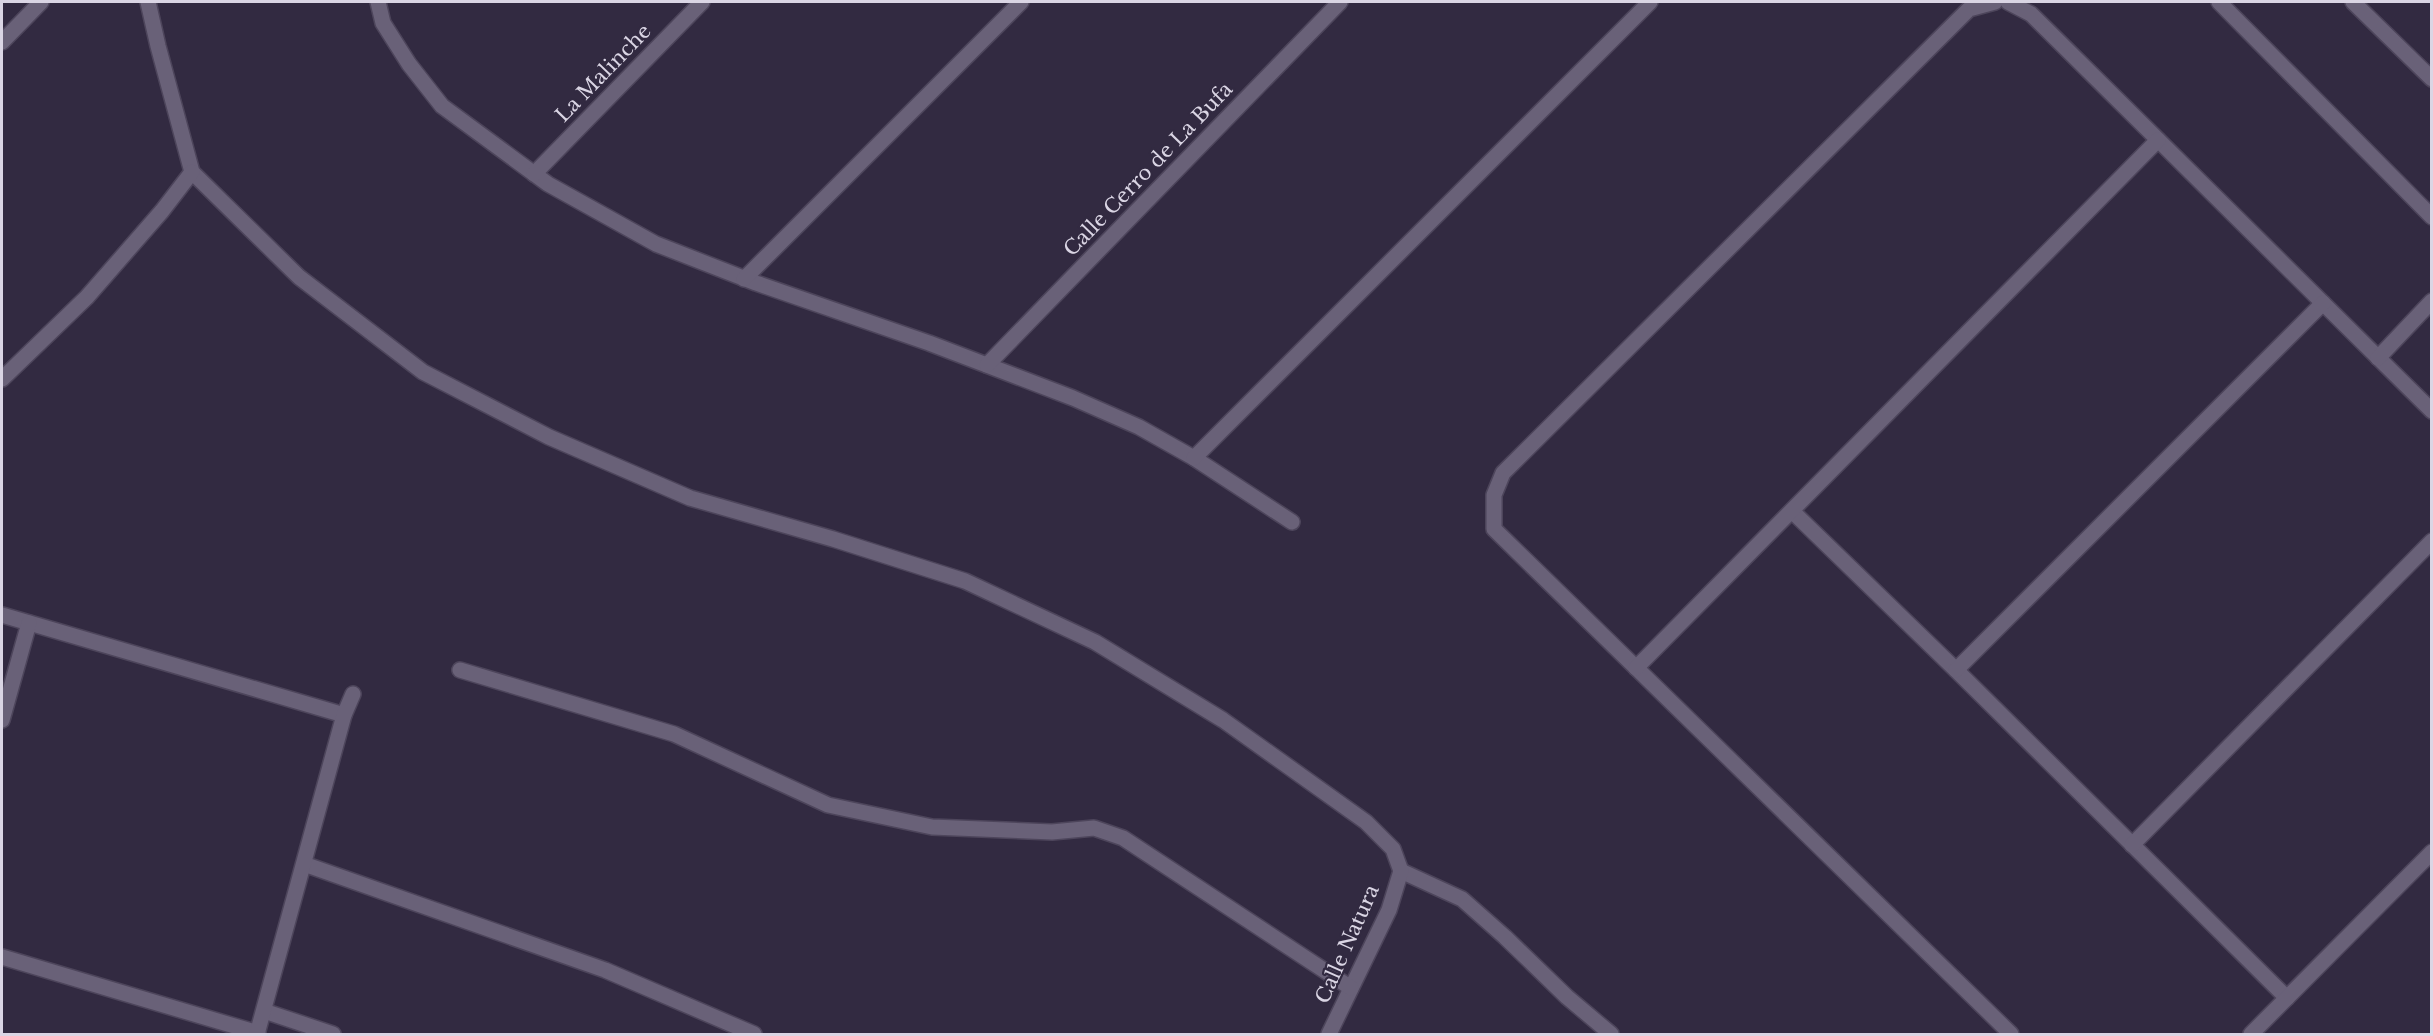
<svg xmlns="http://www.w3.org/2000/svg" width="2433" height="1036" font-family="'Libre Baskerville',serif">
  <style>
    .lines { fill: none; stroke-linecap: round; stroke-linejoin: round }
    .service-casing { stroke: #4d455b; stroke-width: 18 }
    .minor-casing { stroke: #4d455b; stroke-width: 18 }
    .service { stroke: #696178; stroke-width: 15 }
    .minor { stroke: #696178; stroke-width: 15 }
    .labels { text-anchor: middle; stroke-width: 4.5; stroke-linejoin: round; paint-order: stroke }
    .street-label { font-size: 20px; fill: #dad5e4; stroke: #322a41 }
  </style>
  <rect width="100%" height="100%" fill="#322a41"/>
  <g class="lines">
    <g class="service-casing">
      <path id="service" d="M 1401,871 L 1462,899 L 1505,937 L 1567,997 L 1611,1034"/>
    </g>
    <g class="minor-casing">
      <g id="minor">
        <path d="M 148,2 L 158,46 L 192,172 L 299,277 L 423,372 L 549,437 L 690,498 L 833,539 L 965,581 L 1095,642 L 1223,720 L 1366,822 L 1393,849 L 1401,871 L 1389,910 L 1329,1034"/>
        <path d="M 378,2 L 383,23 L 409,64 L 442,106 L 548,184 L 656,244 L 756,283 L 929,343 L 1073,398 L 1139,427 L 1194,458 L 1292,522"/>
        <path d="M 1995,2 L 1969,9 L 1503,473 L 1494,495 L 1494,529 L 2011,1034"/>
        <path d="M 2008,2 L 2031,14 L 2432,411"/>
        <path d="M 2219,2 L 2432,217"/>
        <path d="M 2353,2 L 2432,79"/>
        <path d="M 2,42 L 41,2"/>
        <path d="M 534,174 L 702,2"/>
        <path d="M 744,279 L 1021,2"/>
        <path d="M 2378,358 L 2432,301"/>
        <path d="M 987,365 L 1340,2"/>
        <path d="M 2,379 L 87,297 L 162,211 L 192,172"/>
        <path d="M 1194,458 L 1650,2"/>
        <path d="M 1792,511 L 1956,670 L 2287,998"/>
        <path d="M 2,615 L 344,715"/>
        <path d="M 1636,668 L 2158,140"/>
        <path d="M 460,670 L 674,734 L 828,805 L 932,827 L 1052,832 L 1094,828 L 1123,838 L 1351,988"/>
        <path d="M 1956,670 L 2323,303"/>
        <path d="M 2,720 L 29,623"/>
        <path d="M 2132,845 L 2432,541"/>
        <path d="M 304,864 L 605,970 L 754,1034"/>
        <path d="M 2,957 L 258,1033"/>
        <path d="M 264,1011 L 333,1034"/>
        <path d="M 257,1034 L 344,715 L 353,694"/>
        <path d="M 2251,1034 L 2432,852"/>
      </g>
    </g>
    <use href="#service" class="service"/>
    <use href="#minor" class="minor"/>
  </g>
  <g class="labels">
    <g class="street-label">
      <text transform="translate(603 73) rotate(-46)" y="7">La Malinche</text>
      <text transform="translate(1148 169) rotate(-46)" y="7">Calle Cerro de La Bufa</text>
      <text transform="translate(1347 944) rotate(-66)" y="7">Calle Natura</text>
    </g>
  </g>
  <rect width="2433" height="1036" fill="none" stroke="#dad5e4" stroke-width="6"/>
</svg>
